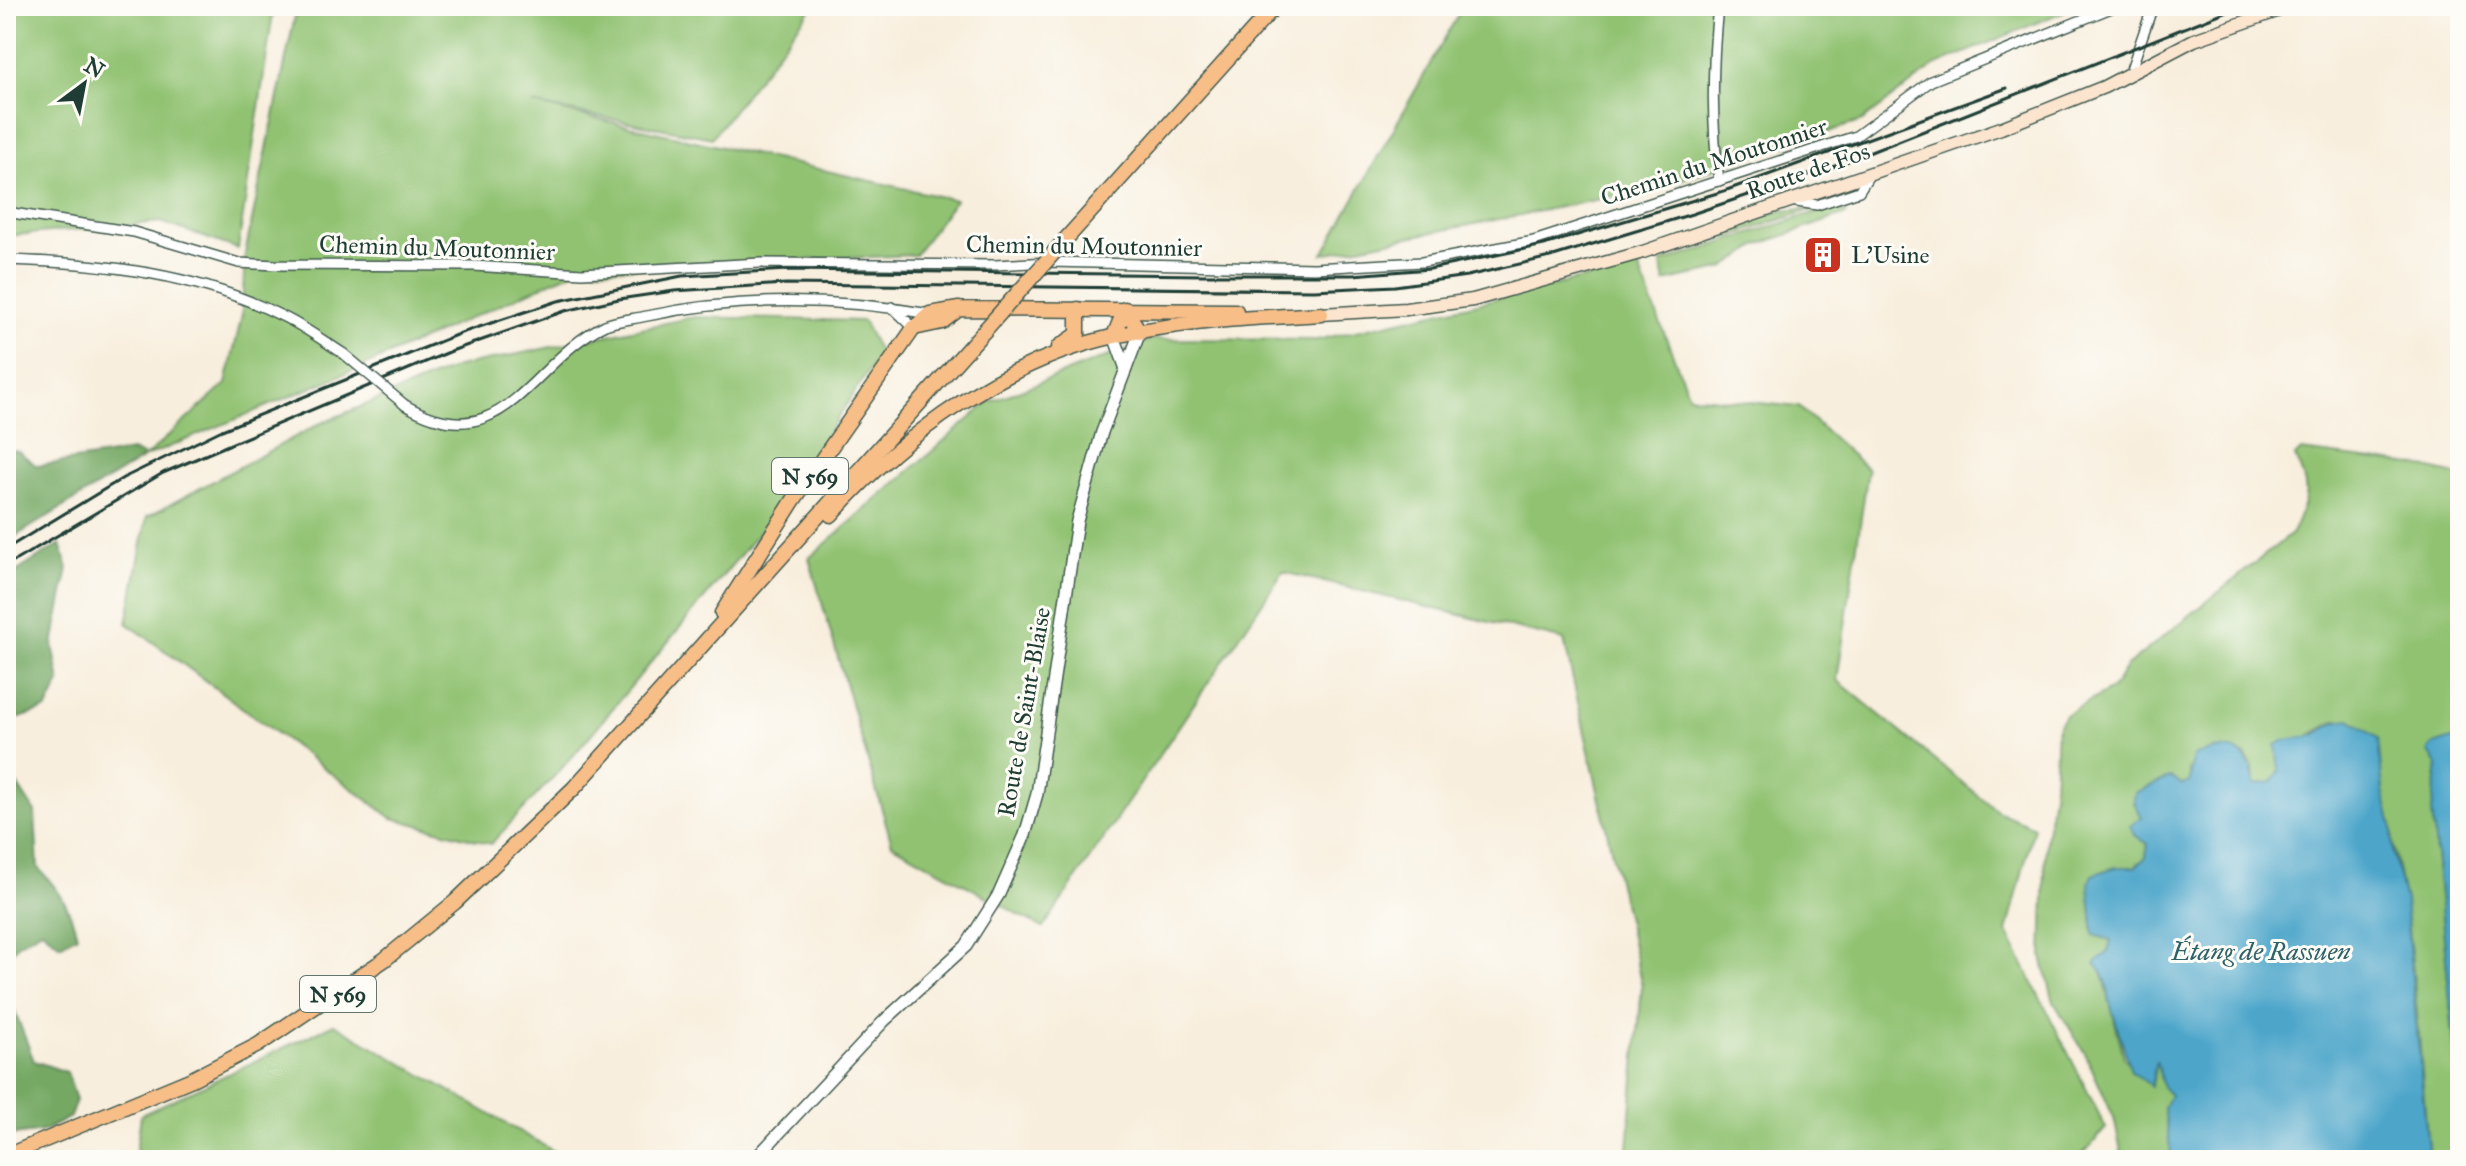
<svg xmlns="http://www.w3.org/2000/svg" width="2466" height="1166" font-family="'IM FELL Great Primer',serif">
  <style>
    .green { fill: #91c272; stroke: #588053; stroke-width: 2 }
    .forest { fill: #74a864; stroke: #4a724c; stroke-width: 2 }
    .water { fill: #4da6ca; stroke: #36727f; stroke-width: 2 }
    .lines { fill: none; stroke-linecap: round; stroke-linejoin: round }
    .minor-casing { stroke: #40584d; stroke-width: 12 }
    .tertiary-casing { stroke: #40584d; stroke-width: 14 }
    .secondary-casing { stroke: #40584d; stroke-width: 15 }
    .primary-casing { stroke: #40584d; stroke-width: 17 }
    .minor { stroke: #fff; stroke-width: 9 }
    .tertiary { stroke: #fff; stroke-width: 11 }
    .secondary { stroke: #fce5cf; stroke-width: 12 }
    .primary { stroke: #f7be88; stroke-width: 14 }
    .rail { stroke: #1f3d34; stroke-width: 3 }
    .minor-bridge-casing { stroke: #40584d; stroke-width: 12; stroke-linecap: butt }
    .primary-bridge-casing { stroke: #40584d; stroke-width: 17; stroke-linecap: butt }
    .minor-bridge { stroke: #fff; stroke-width: 9 }
    .primary-bridge { stroke: #f7be88; stroke-width: 14 }
    .labels { text-anchor: middle; stroke-width: 6; stroke-linejoin: round; paint-order: stroke }
    .shield { fill: #fdfcf7; stroke: #62766e; stroke-width: 2 }
    .shield-label { font-size: 22px; font-weight: bold; fill: #1f3d34 }
    .street-label { font-size: 24px; fill: #1f3d34; stroke: #fdfcf7 }
    .poi-label { font-size: 24px; fill: #1f3d34; stroke: #fdfcf7; text-anchor: start }
    .water-label { font-size: 26px; font-style: italic; fill: #2f6268; stroke: #fdfcf7 }
  </style>
  <rect width="100%" height="100%" fill="#fdfcf7"/>
  <filter id="ink" filterUnits="userSpaceOnUse"><feTurbulence type="fractalNoise" baseFrequency=".0125" numOctaves="2"/><feDisplacementMap in="SourceGraphic" scale="16" xChannelSelector="R" yChannelSelector="G"/><feConvolveMatrix kernelMatrix="1 2 1 2 8 2 1 2 1" color-interpolation-filters="sRGB"/></filter>
  <filter id="wash" filterUnits="userSpaceOnUse"><feTurbulence type="fractalNoise" baseFrequency=".006" numOctaves="4" result="noise"/><feDisplacementMap in="SourceGraphic" scale="32" xChannelSelector="R" yChannelSelector="G"/><feGaussianBlur stdDeviation="1.8" result="paint"/><feColorMatrix in="noise" values="0 0 0 0 0 0 0 0 0 0 0 0 0 0 0 0 0 1.4 0 .05"/><feComposite in="paint" operator="in"/></filter>
  <g filter="url(#wash)">
    <rect width="100%" height="100%" fill="#f8eedd"/>
    <g class="green">
      <path d="M 6,6 L 274,6 L 238,249 L 161,222 L 6,236 Z"/>
      <path d="M 297,6 L 813,6 L 712,138 L 532,104 L 955,200 L 915,255 L 577,270 L 375,361 L 145,457 L 226,384 L 242,315 L 245,254 Z"/>
      <path d="M 1463,6 L 2077,6 L 1936,65 L 1862,121 L 1651,189 L 1323,254 Z"/>
      <path d="M 1838,205 L 1846,214 L 1758,245 L 1724,268 L 1665,282 L 1661,263 Z"/>
      <path d="M 1813,209 L 1657,260 C 1704,237 1759,207 1813,209 Z"/>
      <path d="M 1638,266 L 1689,396 L 1799,407 L 1868,470 L 1837,680 L 1997,811 L 2034,827 L 2007,932 L 2106,1128 L 2078,1160 L 1627,1160 L 1642,986 L 1564,640 L 1283,572 L 1043,928 L 892,844 L 809,558 L 989,402 L 1153,339 L 1317,340 Z"/>
      <path d="M 694,317 L 863,321 L 880,354 L 772,517 L 573,756 L 491,844 L 392,818 L 127,623 L 147,517 L 319,424 L 457,367 Z"/>
      <path d="M 2301,451 L 2414,465 L 2460,476 L 2460,740 L 2452,739 L 2438,765 L 2432,811 L 2458,1086 L 2460,1160 L 2429,1160 C 2422,1075 2417,990 2405,906 C 2397,850 2378,795 2378,738 L 2337,720 C 2314,734 2299,738 2279,757 L 2279,771 L 2273,782 L 2254,786 L 2253,767 L 2245,755 L 2213,749 L 2189,769 L 2191,782 L 2183,785 L 2170,777 L 2135,793 L 2134,802 L 2142,817 L 2137,822 L 2135,835 L 2148,844 L 2146,857 L 2135,867 L 2116,867 L 2089,883 L 2094,935 L 2111,940 L 2102,970 L 2124,1058 L 2153,1081 L 2156,1059 L 2171,1096 L 2164,1108 L 2172,1160 L 2123,1160 L 2114,1118 L 2086,1055 L 2054,1002 L 2042,957 L 2046,840 L 2054,787 L 2057,727 L 2065,715 L 2113,688 L 2127,666 L 2292,533 C 2307,499 2312,492 2295,457 Z"/>
      <path d="M 334,1024 L 562,1156 L 573,1160 L 135,1160 L 141,1115 Z"/>
    </g>
    <g class="forest">
      <path d="M 6,449 L 18,451 L 37,466 L 132,451 L 145,457 L 6,542 Z"/>
      <path d="M 60,544 L 68,568 L 53,645 L 60,682 L 47,709 L 14,720 L 6,727 L 6,578 Z"/>
      <path d="M 6,767 L 35,812 L 38,868 C 59,889 70,907 77,935 L 60,945 L 42,930 L 18,944 L 6,959 Z"/>
      <path d="M 6,988 L 34,1061 L 67,1072 L 76,1100 L 70,1117 L 44,1131 L 6,1136 Z"/>
    </g>
    <g class="water">
      <path d="M 2350,719 L 2378,738 L 2383,790 L 2392,825 L 2393,853 L 2405,901 L 2429,1160 L 2172,1160 L 2164,1108 L 2170,1095 L 2163,1088 L 2156,1060 L 2151,1086 L 2131,1071 L 2109,1000 C 2109,987 2105,973 2095,964 L 2108,952 L 2111,940 L 2094,935 L 2089,883 L 2092,875 L 2116,867 L 2135,867 L 2146,857 L 2148,844 L 2135,835 L 2130,826 L 2142,817 L 2134,802 L 2135,793 L 2170,777 L 2183,785 L 2190,782 L 2193,756 C 2226,744 2251,745 2254,785 L 2272,782 L 2279,771 L 2276,745 C 2289,736 2301,740 2314,735 C 2328,728 2334,720 2350,719 Z"/>
      <path d="M 2452,739 L 2460,740 L 2460,1106 L 2432,811 L 2438,766 L 2428,752 L 2433,745 Z"/>
    </g>
  </g>
  <g filter="url(#ink)">
    <g class="lines">
      <g class="minor-casing">
        <g id="minor">
          <path d="M 1718,6 C 1712,65 1711,122 1719,181"/>
          <path d="M 2129,75 L 2153,6"/>
          <path d="M 1790,201 L 1817,205 L 1859,191 L 1871,172"/>
          <path d="M 6,212 L 134,232 L 239,263 L 275,265 L 474,266 L 582,273 L 760,263 L 995,265 L 1050,262 L 1314,268 L 1422,262 L 1534,241 L 1856,136 L 1931,81 L 2116,6"/>
          <path d="M 6,260 C 102,263 199,273 286,318 C 306,328 325,342 344,354"/>
          <path d="M 892,307 L 914,328"/>
          <path d="M 405,405 C 504,463 531,360 605,325 C 617,320 634,319 647,316 C 739,296 838,298 930,314"/>
        </g>
      </g>
      <g class="tertiary-casing">
        <g id="tertiary">
          <path d="M 1114,336 L 1126,369"/>
          <path d="M 754,1160 L 884,1021 L 966,946 L 999,894 L 1025,835 L 1037,794 L 1077,521 L 1102,432 L 1140,332"/>
        </g>
      </g>
      <g class="secondary-casing">
        <path id="secondary" d="M 1321,314 L 1406,309 L 1473,300 L 1643,252 L 2001,128 L 2104,87 L 2194,40 L 2291,6"/>
      </g>
      <g class="primary-casing">
        <g id="primary">
          <path d="M 1066,239 L 1275,6"/>
          <path d="M 959,309 L 942,322 L 914,328 L 930,314 L 959,309 L 1236,311"/>
          <path d="M 1114,336 L 1125,309 L 1140,332"/>
          <path d="M 1059,347 L 1078,334 L 1078,309"/>
          <path d="M 831,515 C 906,432 1004,361 1115,336 C 1183,321 1252,318 1321,314"/>
          <path d="M 722,613 L 793,501 L 914,328"/>
          <path d="M 6,1156 L 192,1079 L 258,1045 L 384,960 L 455,902 L 574,788 L 985,330"/>
        </g>
      </g>
      <use href="#minor" class="minor"/>
      <use href="#tertiary" class="tertiary"/>
      <use href="#secondary" class="secondary"/>
      <use href="#primary" class="primary"/>
      <g class="rail">
        <path d="M 6,549 L 123,478 L 222,430 L 461,333 L 558,301 L 682,276 L 788,270 L 1203,275 L 1353,275 L 1430,269 L 1544,245 L 1724,191 L 2007,88"/>
        <path d="M 6,566 L 163,473 L 233,443 L 454,350 L 565,311 L 619,299 L 674,291 L 786,284 L 1314,290 L 1395,286 L 1467,276 L 1550,257 L 1692,214 L 1838,165 L 2240,6"/>
      </g>
      <g class="minor-bridge-casing">
        <path id="minor-bridge" d="M 344,354 L 405,405"/>
      </g>
      <g class="primary-bridge-casing">
        <path id="primary-bridge" d="M 985,330 L 1066,239"/>
      </g>
      <use href="#minor-bridge" class="minor-bridge"/>
      <use href="#primary-bridge" class="primary-bridge"/>
    </g>
  </g>
  <defs>
    <g id="building-square" transform="scale(2)"><rect x="-9" y="-9" width="18" height="18" rx="4" fill="#c8321e" stroke="#fdfcf7"/><path d="M-4-6H4V6H1V3H-1V6H-4ZM-2.5-4.3h1.7v1.8h-1.7ZM.8-4.3h1.7v1.8H.8ZM-2.5-1h1.7V.8h-1.7ZM.8-1h1.7V.8H.8Z" fill="#fff"/></g>
  </defs>
  <g fill-rule="evenodd">
    <use href="#building-square" x="1823" y="255"/>
  </g>
  <g class="labels">
    <g class="shield">
      <rect x="772" y="458" width="76" height="36" rx="6"/>
      <rect x="300" y="976" width="76" height="36" rx="6"/>
    </g>
    <g class="shield-label">
      <text x="810" y="484">N 569</text>
      <text x="338" y="1002">N 569</text>
    </g>
    <g class="street-label">
      <text transform="translate(1714 162) rotate(-18)" y="8">Chemin du Moutonnier</text>
      <text transform="translate(1808 171) rotate(-19)" y="8">Route de Fos</text>
      <text transform="translate(1084 246) rotate(1)" y="8">Chemin du Moutonnier</text>
      <text transform="translate(437 248) rotate(2)" y="8">Chemin du Moutonnier</text>
      <text transform="translate(1024 712) rotate(-80)" y="8">Route de Saint-Blaise</text>
    </g>
    <g class="poi-label">
      <text x="1851" y="263">L'Usine</text>
    </g>
    <g class="water-label">
      <text x="2261" y="960">Étang de Rassuen</text>
    </g>
  </g>
  <rect width="2466" height="1166" fill="none" stroke="#fdfcf7" stroke-width="32"/>
  <g transform="translate(84 84) rotate(32)" stroke="#fdfcf7" stroke-width="6" paint-order="stroke">
  <path d="M0-6L14 30L0 20L-14 30Z" fill="#1f3d34"/>
  <text y="-12" font-size="22" font-weight="bold" text-anchor="middle" fill="#1f3d34">N</text>
  </g>
</svg>
